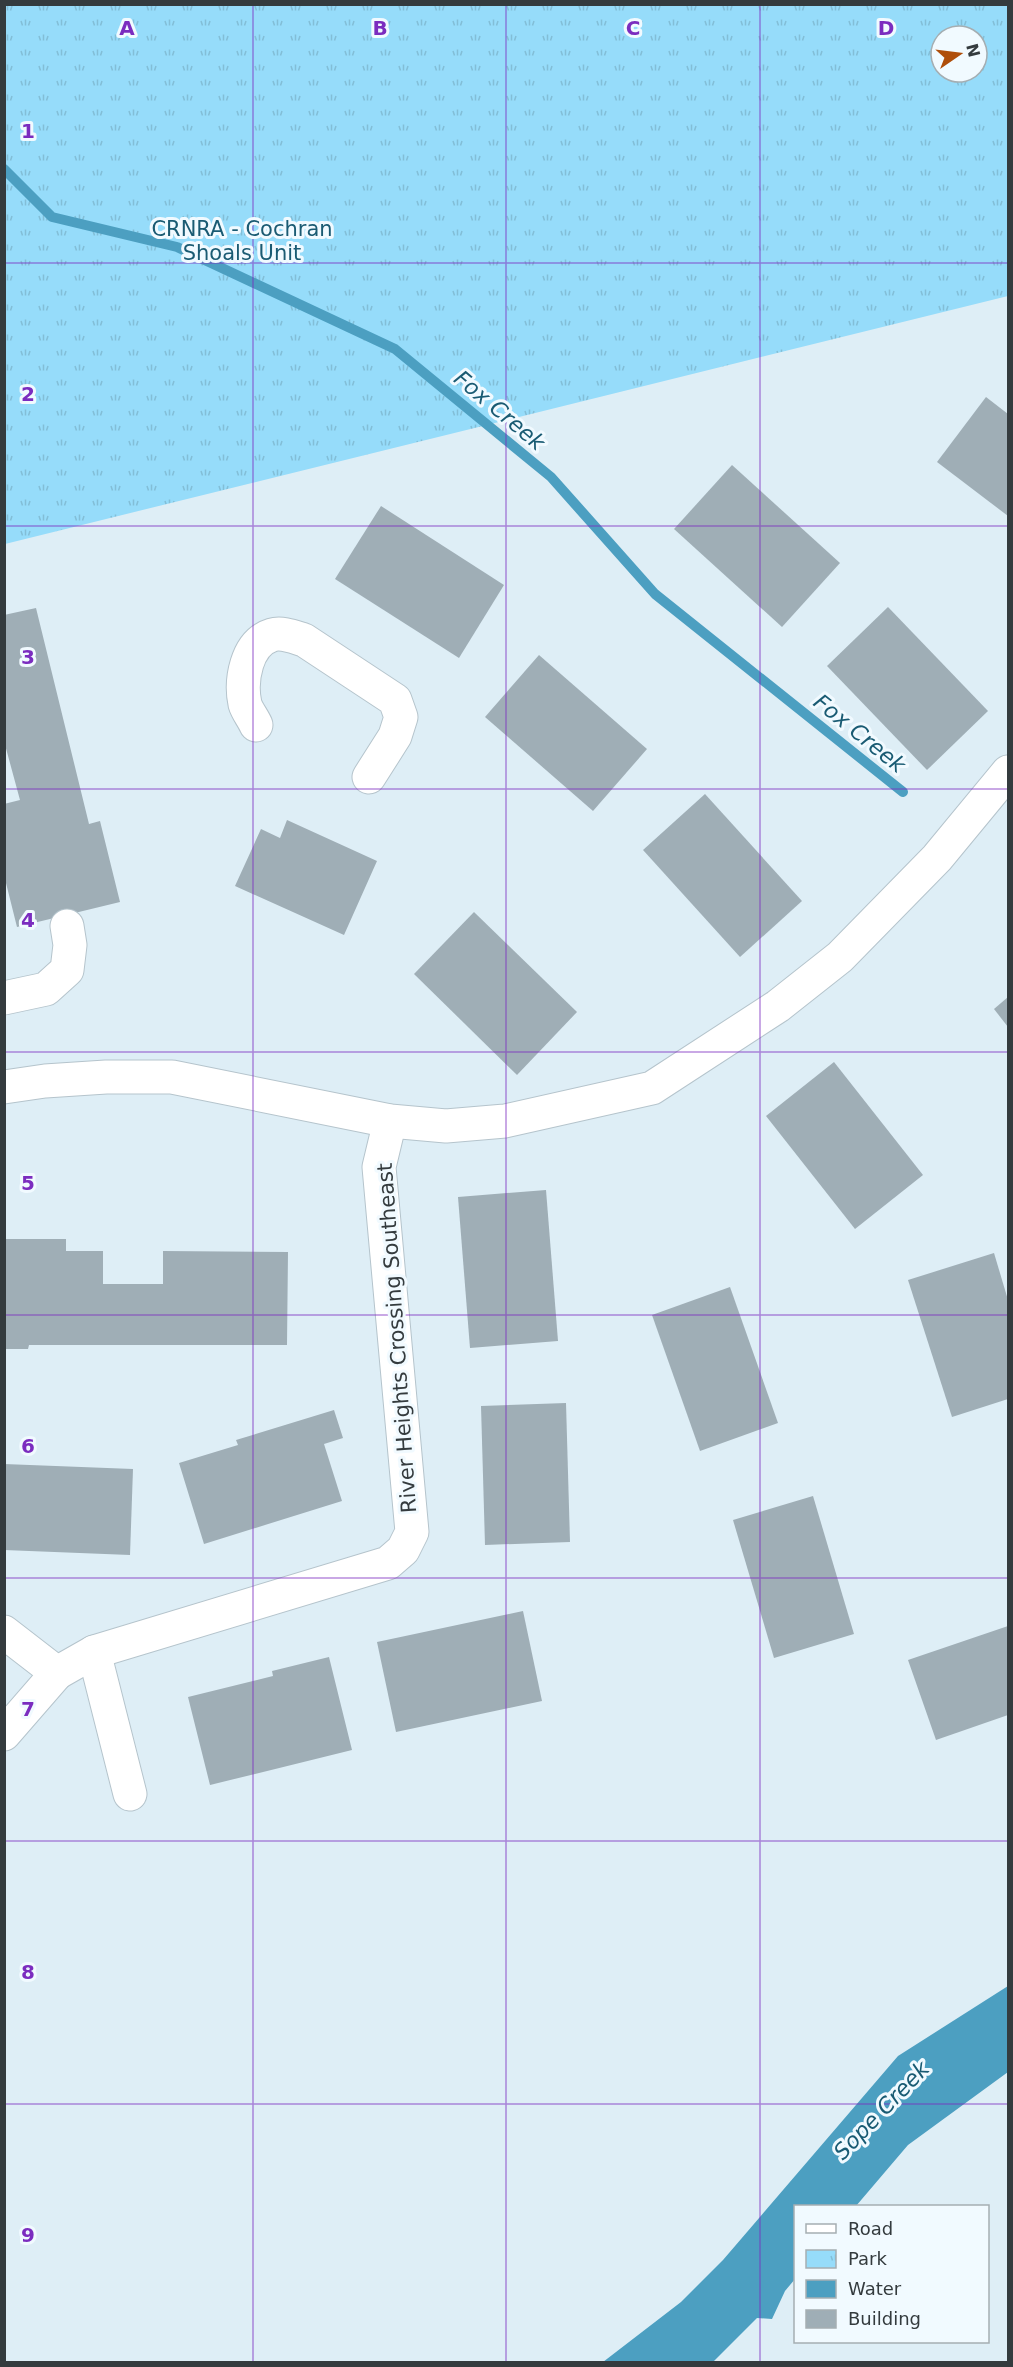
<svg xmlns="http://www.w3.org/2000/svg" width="1013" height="2367" font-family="'DejaVu Sans',sans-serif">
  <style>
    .park { fill: url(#park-tufts); fill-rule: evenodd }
    .water { fill: #4c9fc1 }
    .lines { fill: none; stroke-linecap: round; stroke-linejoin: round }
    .stream { stroke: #4c9fc1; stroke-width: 10 }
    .building { fill: #9faeb6 }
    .minor-casing { stroke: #b5c4cc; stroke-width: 35 }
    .minor { stroke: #fff; stroke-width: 33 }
    .grid { fill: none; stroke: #7b2cbf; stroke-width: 1.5; stroke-opacity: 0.55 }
    .labels { text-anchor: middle; stroke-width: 6; stroke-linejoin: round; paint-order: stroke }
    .park-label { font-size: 21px; fill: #1a5b73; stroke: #f1faff }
    .street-label { font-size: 21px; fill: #343b3e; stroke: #f1faff }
    .water-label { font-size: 22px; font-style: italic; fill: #195b73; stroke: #f1faff }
    .grid-label { font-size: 20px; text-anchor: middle; font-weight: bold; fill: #7b2cbf; stroke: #f1faff; stroke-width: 6; stroke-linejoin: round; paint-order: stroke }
  </style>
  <defs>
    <pattern id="park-tufts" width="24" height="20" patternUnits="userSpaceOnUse" patternTransform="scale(1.5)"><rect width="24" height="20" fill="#96dcfa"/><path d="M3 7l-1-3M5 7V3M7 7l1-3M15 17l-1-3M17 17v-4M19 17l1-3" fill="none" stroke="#82bed7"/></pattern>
  </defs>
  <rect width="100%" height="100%" fill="#deeef6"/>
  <path class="park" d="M 4,5 L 1008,5 L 1008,296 L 5,544 ZM 941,36 L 977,36 L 977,72 L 941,72 Z"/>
  <path class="water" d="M 1008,1986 L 1008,2072 L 908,2145 L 856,2206 L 796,2206 L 795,2279 L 785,2291 L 772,2319 L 757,2318 L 713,2362 L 603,2362 L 681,2302 L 723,2260 L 898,2056 Z"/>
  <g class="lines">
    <path class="stream" d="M 4,169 L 52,217 L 177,247 L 395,349 L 551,477 L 655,594 L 903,792"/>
  </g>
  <g class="building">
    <path d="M 986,397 L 1008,414 L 1008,516 L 937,462 Z"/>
    <path d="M 732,465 L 840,563 L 782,627 L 674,529 Z"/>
    <path d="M 381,506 L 504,585 L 459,658 L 335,579 Z"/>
    <path d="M 888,607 L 988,711 L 927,770 L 827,666 Z"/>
    <path d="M 36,608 L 89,824 L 100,821 L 120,902 L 17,927 L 4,875 L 4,804 L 20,800 L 4,741 L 4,615 Z"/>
    <path d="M 539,655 L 647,749 L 593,811 L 485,717 Z"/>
    <path d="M 705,794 L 802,901 L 740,957 L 643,850 Z"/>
    <path d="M 287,820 L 377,861 L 344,935 L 235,886 L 261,829 L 280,838 Z"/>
    <path d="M 474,912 L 577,1012 L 517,1075 L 414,974 Z"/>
    <path d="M 1008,997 L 1008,1027 L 994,1009 Z"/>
    <path d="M 834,1062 L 923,1175 L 855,1229 L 766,1116 Z"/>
    <path d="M 546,1190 L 558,1341 L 470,1348 L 458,1197 Z"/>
    <path d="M 4,1239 L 66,1239 L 66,1251 L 103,1251 L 103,1284 L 163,1284 L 163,1251 L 288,1252 L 287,1345 L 29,1345 L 28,1349 L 4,1349 Z"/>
    <path d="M 994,1253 L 1008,1300 L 1008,1399 L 952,1417 L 908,1280 Z"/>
    <path d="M 730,1287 L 778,1423 L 700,1451 L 652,1315 Z"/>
    <path d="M 566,1403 L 570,1542 L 485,1545 L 481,1406 Z"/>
    <path d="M 334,1410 L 343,1438 L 324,1444 L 342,1501 L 204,1544 L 179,1463 L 238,1445 L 236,1440 Z"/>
    <path d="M 4,1464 L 133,1469 L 130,1555 L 4,1550 Z"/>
    <path d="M 813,1496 L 854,1634 L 774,1658 L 733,1520 Z"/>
    <path d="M 523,1611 L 542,1701 L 396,1732 L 377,1642 Z"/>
    <path d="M 1008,1626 L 1008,1715 L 936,1740 L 908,1660 Z"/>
    <path d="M 329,1657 L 352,1750 L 210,1785 L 188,1697 L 273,1676 L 272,1671 Z"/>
  </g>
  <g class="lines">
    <g class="minor-casing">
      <g id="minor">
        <path d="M 256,725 C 253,718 247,711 245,704 C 240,681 246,643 272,635 C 282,632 294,637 304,640 L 395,700 L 401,717 L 395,736 L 369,777"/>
        <path d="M 4,998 L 46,989 L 67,970 L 70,945 L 67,926"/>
        <path d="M 4,1087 L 45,1081 L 106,1077 L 172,1077 L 390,1121 L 446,1126 L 505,1121 L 652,1088 L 778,1006 L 840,957 L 937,858 L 1008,772"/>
        <path d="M 4,1632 L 57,1673 L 94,1652 L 388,1563 L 403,1550 L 412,1532 L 379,1167 L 390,1121"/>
        <path d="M 94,1652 L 130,1794"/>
        <path d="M 4,1734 L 57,1673"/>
      </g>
    </g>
    <use href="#minor" class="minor"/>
  </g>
  <path class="grid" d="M 253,4 L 253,2362M 506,4 L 506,2362M 760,4 L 760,2362M 4,263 L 1008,263M 4,526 L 1008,526M 4,789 L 1008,789M 4,1052 L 1008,1052M 4,1315 L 1008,1315M 4,1578 L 1008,1578M 4,1841 L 1008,1841M 4,2104 L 1008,2104"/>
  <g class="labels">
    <g class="park-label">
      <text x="242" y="236">CRNRA - Cochran<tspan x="242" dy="24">Shoals Unit</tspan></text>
    </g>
    <g class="street-label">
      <text transform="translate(397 1338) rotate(-94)" y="7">River Heights Crossing Southeast</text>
    </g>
    <g class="water-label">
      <text transform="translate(500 410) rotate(40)" y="8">Fox Creek</text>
      <text transform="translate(860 733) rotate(39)" y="8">Fox Creek</text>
      <text transform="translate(881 2110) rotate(-46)" y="8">Sope Creek</text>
    </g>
  </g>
  <g class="grid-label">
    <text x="127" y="35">A</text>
    <text x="380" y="35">B</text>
    <text x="633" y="35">C</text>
    <text x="886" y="35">D</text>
    <text x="28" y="138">1</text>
    <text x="28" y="401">2</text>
    <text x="28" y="664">3</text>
    <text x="28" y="927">4</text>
    <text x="28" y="1190">5</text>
    <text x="28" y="1453">6</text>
    <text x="28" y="1716">7</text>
    <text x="28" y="1979">8</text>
    <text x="28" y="2242">9</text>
  </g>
  <rect width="1013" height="2367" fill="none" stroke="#343b3e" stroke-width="12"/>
  <rect x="794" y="2205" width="195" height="138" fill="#f1faff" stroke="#a5aeb2" stroke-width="1.5"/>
  <rect x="806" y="2224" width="30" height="9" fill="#ffffff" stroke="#a5aeb2" stroke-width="1.5"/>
  <text x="848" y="2235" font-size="18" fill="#343b3e">Road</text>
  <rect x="806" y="2250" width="30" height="18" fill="url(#park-tufts)" stroke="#a5aeb2" stroke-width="1.5"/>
  <text x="848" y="2265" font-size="18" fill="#343b3e">Park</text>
  <rect x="806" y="2280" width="30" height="18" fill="#4c9fc1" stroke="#a5aeb2" stroke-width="1.5"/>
  <text x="848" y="2295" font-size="18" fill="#343b3e">Water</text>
  <rect x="806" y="2310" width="30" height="18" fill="#9faeb6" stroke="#a5aeb2" stroke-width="1.5"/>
  <text x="848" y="2325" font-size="18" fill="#343b3e">Building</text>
  <g transform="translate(959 54) rotate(76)"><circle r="28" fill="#f1faff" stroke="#a5aeb2" stroke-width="1.5"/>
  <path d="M0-4.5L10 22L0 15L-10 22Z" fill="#af4e0a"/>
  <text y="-9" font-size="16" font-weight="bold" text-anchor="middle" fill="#343b3e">N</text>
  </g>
</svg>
